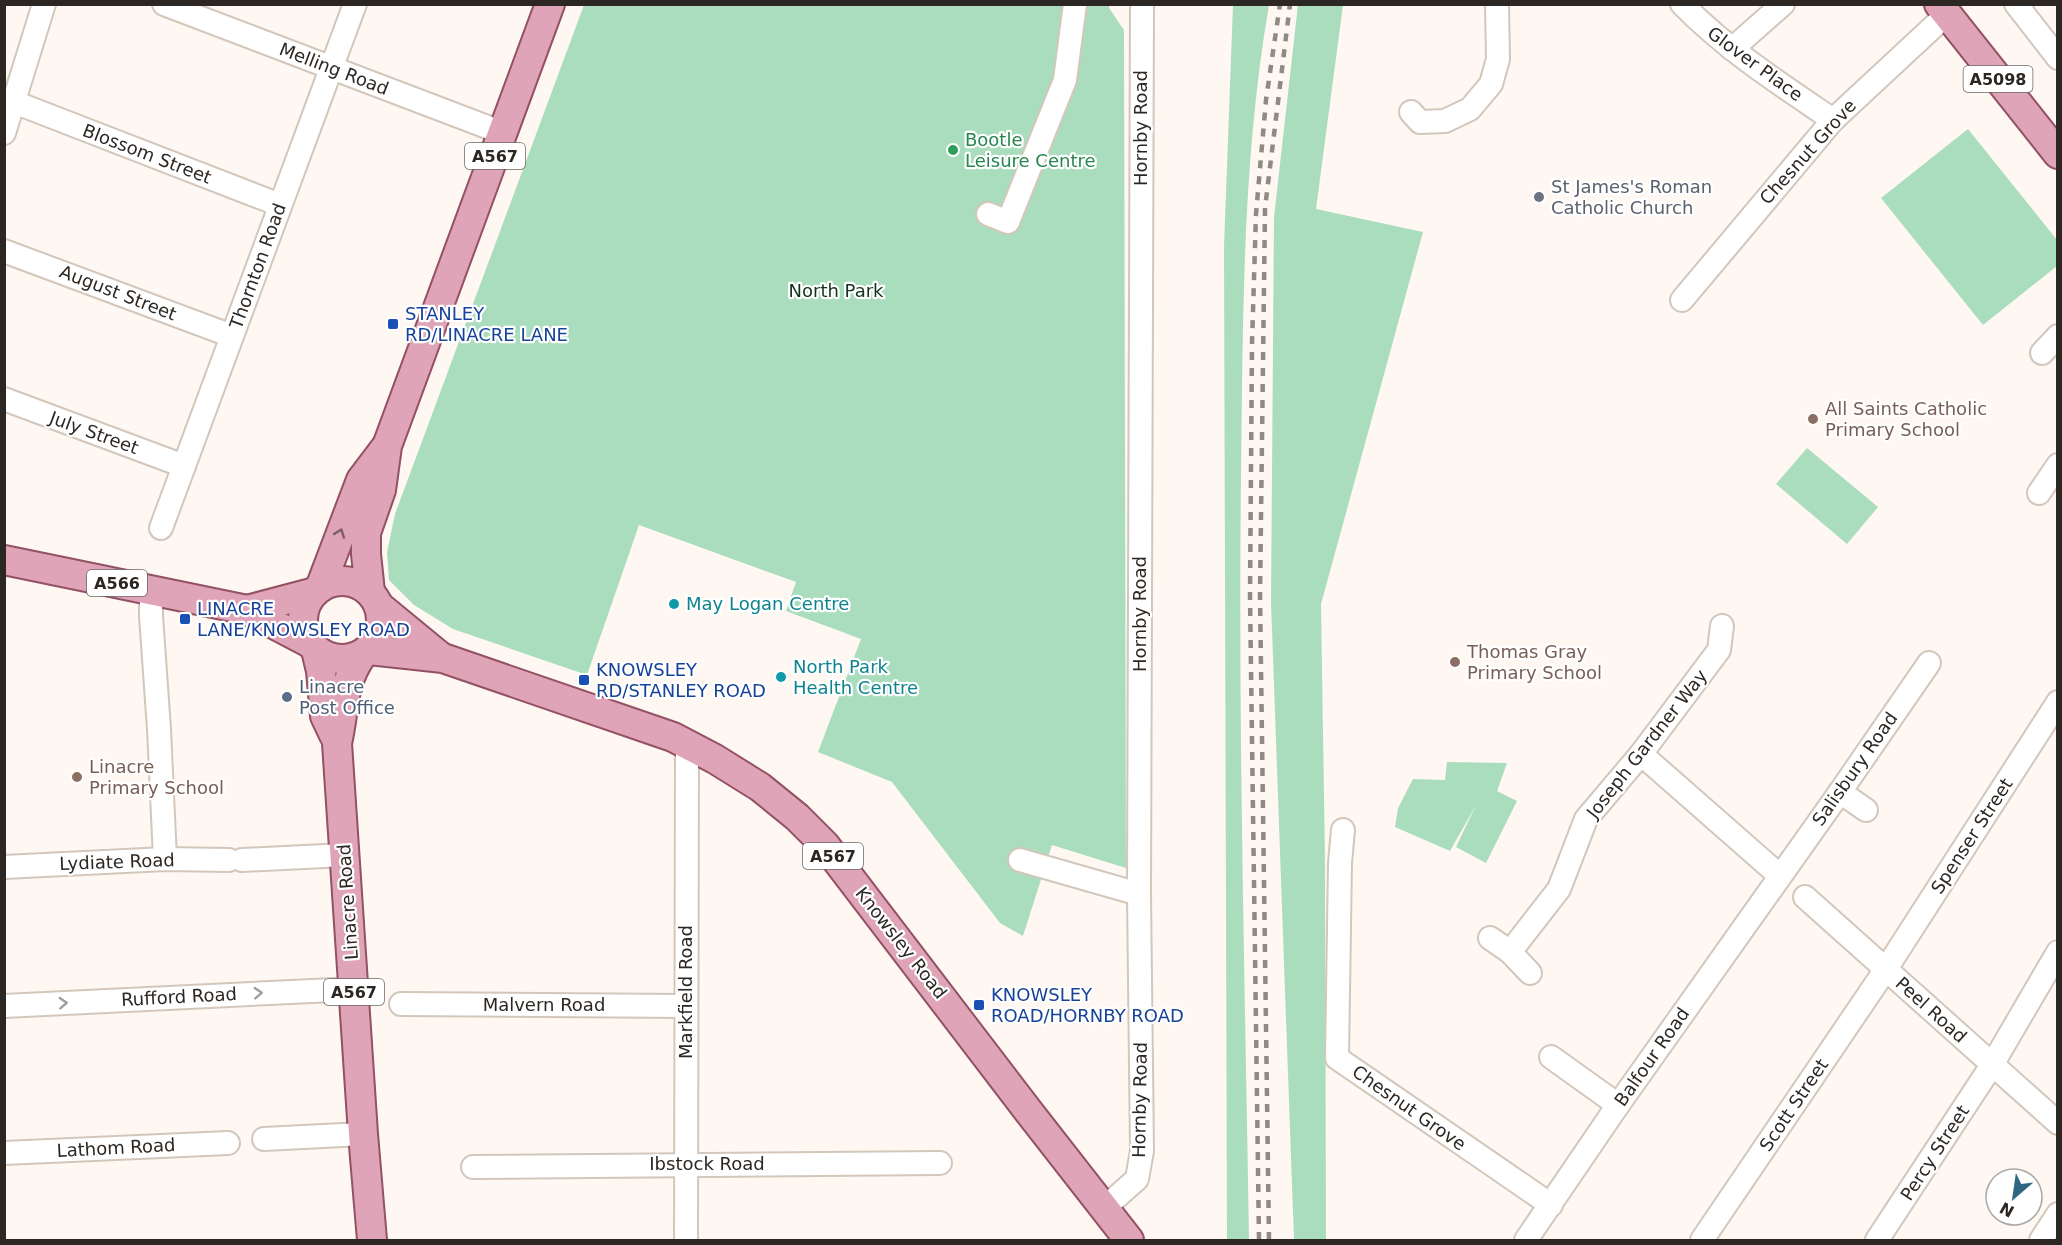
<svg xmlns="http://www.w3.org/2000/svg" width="2062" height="1245" font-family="'DejaVu Sans',sans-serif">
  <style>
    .green { fill: #aaddbd }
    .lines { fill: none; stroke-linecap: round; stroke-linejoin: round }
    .minor-casing { stroke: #d3c7bc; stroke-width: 26 }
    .major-casing { stroke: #935164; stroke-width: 32 }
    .minor { stroke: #fff; stroke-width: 22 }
    .major { stroke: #dfa4b7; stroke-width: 28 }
    .rail { stroke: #908984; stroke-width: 4.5; stroke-dasharray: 8 8; stroke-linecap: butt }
    .oneway { stroke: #7d5f66 }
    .oneway2 { stroke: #a09e9c }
    .leisure-dot { fill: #2e9e5b; stroke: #fff; stroke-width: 2 }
    .worship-dot { fill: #6b7280; stroke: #fff; stroke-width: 2 }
    .transit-dot { fill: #1a4fb4; stroke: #fff; stroke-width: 2 }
    .education-dot { fill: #8d6e63; stroke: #fff; stroke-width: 2 }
    .culture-dot { fill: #0f9aa8; stroke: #fff; stroke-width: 2 }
    .service-dot { fill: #5c6f8a; stroke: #fff; stroke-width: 2 }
    .labels { text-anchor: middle; stroke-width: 4.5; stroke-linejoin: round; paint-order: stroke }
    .shield { fill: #fff; stroke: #6b6865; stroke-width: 1.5 }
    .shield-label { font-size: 16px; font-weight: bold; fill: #2c2723 }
    .street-label { font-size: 18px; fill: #2c2723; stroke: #fff }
    .leisure-label { font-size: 18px; fill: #27864d; stroke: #fff; text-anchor: start }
    .worship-label { font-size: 18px; fill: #5b616d; stroke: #fff; text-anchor: start }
    .park-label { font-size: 18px; fill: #143221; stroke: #fff }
    .transit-label { font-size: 18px; fill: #164399; stroke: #fff; text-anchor: start }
    .education-label { font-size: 18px; fill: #785e54; stroke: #fff; text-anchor: start }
    .culture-label { font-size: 18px; fill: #0d838f; stroke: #fff; text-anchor: start }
    .service-label { font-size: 18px; fill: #4e5e75; stroke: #fff; text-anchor: start }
  </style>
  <rect width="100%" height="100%" fill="#fff7f1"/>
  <g class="green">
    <path d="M 584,5 L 1109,5 L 1109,8 L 1124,30 L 1126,868 L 1052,845 L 1023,936 L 1000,923 L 892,782 L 818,752 L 861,639 L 786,611 L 796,582 L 639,525 L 587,675 L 453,629 L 414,605 L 389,580 L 387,552 L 395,514 Z"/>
    <path d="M 1269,5 C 1242,161 1243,318 1241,476 C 1238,731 1245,986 1249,1240 L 1227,1240 L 1224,246 L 1233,5 Z"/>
    <path d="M 1298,5 L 1343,5 L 1316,209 L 1423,232 L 1321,604 L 1325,861 L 1326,1240 L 1294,1240 L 1271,602 L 1274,217 Z"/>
    <path d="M 1968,129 L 2057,240 L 2057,266 L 1983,325 L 1881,198 Z"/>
    <path d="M 1807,448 L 1878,507 L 1847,544 L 1776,484 Z"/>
    <path d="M 1447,762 L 1507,763 L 1497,791 L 1517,801 L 1486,863 L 1456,847 L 1476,805 L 1450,851 L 1395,827 L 1398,808 L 1413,779 L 1445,780 Z"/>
  </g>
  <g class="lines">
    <g class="minor-casing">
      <g id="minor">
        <path d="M 164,4 L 503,133"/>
        <path d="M 1682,4 C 1727,50 1780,84 1833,120"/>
        <path d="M 2016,4 L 2058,58"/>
        <path d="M 1732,49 L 1783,4"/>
        <path d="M 14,102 L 280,205"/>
        <path d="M 1411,112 L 1420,122 L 1445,121 L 1470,109 L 1491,84 L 1498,59 L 1497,4"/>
        <path d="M 4,133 L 44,4"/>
        <path d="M 988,214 L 1008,222 L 1065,80 L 1075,4"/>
        <path d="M 4,251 L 232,336"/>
        <path d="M 1682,300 L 1833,120 L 1946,15"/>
        <path d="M 2042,353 L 2058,336"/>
        <path d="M 4,399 L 184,466"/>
        <path d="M 2039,493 L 2058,465"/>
        <path d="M 161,528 L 355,4"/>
        <path d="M 151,591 L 151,616 L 159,729 L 165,859"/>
        <path d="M 1641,754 L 1780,876"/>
        <path d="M 1840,792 L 1866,810"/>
        <path d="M 1343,830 L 1340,863 L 1337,1058 L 1551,1205"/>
        <path d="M 242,860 L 345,855"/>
        <path d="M 1020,860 L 1139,894"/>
        <path d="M 4,867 L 165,859 L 229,860"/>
        <path d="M 1805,897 L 2058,1123"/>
        <path d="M 1490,938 L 1510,952 L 1530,973"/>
        <path d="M 1510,952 L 1559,889 L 1586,819 L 1641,754 L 1719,650 L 1722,626"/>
        <path d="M 401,1004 L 686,1006"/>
        <path d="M 4,1006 L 354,989"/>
        <path d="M 1551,1057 L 1618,1105"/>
        <path d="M 264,1139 L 363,1134"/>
        <path d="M 4,1153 L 228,1143"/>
        <path d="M 473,1167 L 940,1163"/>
        <path d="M 1103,1209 L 1137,1179 L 1142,1151 L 1139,894 L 1142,4"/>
        <path d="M 686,1240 L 687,744"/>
        <path d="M 1526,1240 L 1618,1105 L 1840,792 L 1929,663"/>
        <path d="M 1702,1240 L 1886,969 L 2058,702"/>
        <path d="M 1877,1240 L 1992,1065 L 2058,952"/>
        <path d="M 2041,1240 L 2058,1214"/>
      </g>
    </g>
    <g class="major-casing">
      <g id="major">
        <path d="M 1939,4 L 2058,154"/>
        <path d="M 4,560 L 247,610 L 310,643"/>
        <circle cx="342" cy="620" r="39"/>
        <path d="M 320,588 L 361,480 L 386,447"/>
        <path d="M 370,592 L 366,554 L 366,533 L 381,490 L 387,446 L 550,4"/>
        <path d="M 379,606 L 441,657"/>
        <path d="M 247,610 L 315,592"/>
        <path d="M 316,650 L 321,671 L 325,716 L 334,735"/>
        <path d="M 369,650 L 443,658 L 673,737 L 715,759 L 760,787 L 797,817 L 825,845 L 1029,1112 L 1129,1240"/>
        <path d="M 362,655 C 341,685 345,709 337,743 L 363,1134 L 372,1240"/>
      </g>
    </g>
    <use href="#minor" class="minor"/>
    <use href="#major" class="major"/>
    <g class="rail">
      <path d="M 1259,1240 L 1250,596 L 1252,344 L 1256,214 L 1266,100 L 1280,4"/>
      <path d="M 1269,1240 L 1260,595 L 1265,208 L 1290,4"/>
    </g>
  </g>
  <defs><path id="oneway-chevron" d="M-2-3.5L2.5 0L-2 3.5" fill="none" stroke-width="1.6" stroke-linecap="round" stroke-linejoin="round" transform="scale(1.5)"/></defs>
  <use class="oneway" href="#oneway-chevron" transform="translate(340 533) rotate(-70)"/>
  <g class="oneway2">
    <use href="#oneway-chevron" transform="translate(258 993) rotate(-3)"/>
    <use href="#oneway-chevron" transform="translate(63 1003) rotate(-3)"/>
  </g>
  <circle class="leisure-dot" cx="953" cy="150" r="6"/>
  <circle class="worship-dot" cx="1539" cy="197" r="6"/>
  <g class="transit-dot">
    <rect x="387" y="318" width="12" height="12" rx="3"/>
    <rect x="179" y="613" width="12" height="12" rx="3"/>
    <rect x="578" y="674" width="12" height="12" rx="3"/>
    <rect x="973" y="999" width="12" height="12" rx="3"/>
  </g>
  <g class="education-dot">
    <circle cx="1813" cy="419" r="6"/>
    <circle cx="1455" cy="662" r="6"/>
    <circle cx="77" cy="777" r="6"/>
  </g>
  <g class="culture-dot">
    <circle cx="674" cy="604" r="6"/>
    <circle cx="781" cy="677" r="6"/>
  </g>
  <circle class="service-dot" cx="287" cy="697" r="6"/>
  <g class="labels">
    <g class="shield">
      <rect x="1963.5" y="66" width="69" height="26" rx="4.5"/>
      <rect x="465" y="143" width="60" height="26" rx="4.5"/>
      <rect x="87" y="570" width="60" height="26" rx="4.5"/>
      <rect x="803" y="843" width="60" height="26" rx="4.5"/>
      <rect x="324" y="979" width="60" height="26" rx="4.5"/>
    </g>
    <g class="shield-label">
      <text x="1998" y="85">A5098</text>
      <text x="495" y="162">A567</text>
      <text x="117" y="589">A566</text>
      <text x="833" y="862">A567</text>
      <text x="354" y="998">A567</text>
    </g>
    <g class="street-label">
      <text transform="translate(1755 64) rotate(36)" y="6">Glover Place</text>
      <text transform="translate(334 69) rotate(21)" y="6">Melling Road</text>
      <text transform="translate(1141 128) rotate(-90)" y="6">Hornby Road</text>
      <text transform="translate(1808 152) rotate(-48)" y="6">Chesnut Grove</text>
      <text transform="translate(147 154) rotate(21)" y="6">Blossom Street</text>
      <text transform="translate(258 266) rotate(-70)" y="6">Thornton Road</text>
      <text transform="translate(118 293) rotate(21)" y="6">August Street</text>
      <text transform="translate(94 433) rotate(20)" y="6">July Street</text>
      <text transform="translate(1140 614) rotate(-90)" y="6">Hornby Road</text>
      <text transform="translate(1647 744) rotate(-52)" y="6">Joseph Gardner Way</text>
      <text transform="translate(1855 769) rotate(-55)" y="6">Salisbury Road</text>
      <text transform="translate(1972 836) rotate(-57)" y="6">Spenser Street</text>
      <text transform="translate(117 862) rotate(-2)" y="6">Lydiate Road</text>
      <text transform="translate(348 902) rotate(-94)" y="6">Linacre Road</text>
      <text transform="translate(901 943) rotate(52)" y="6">Knowsley Road</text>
      <text transform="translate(686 992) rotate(-90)" y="6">Markfield Road</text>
      <text transform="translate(179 997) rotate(-3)" y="6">Rufford Road</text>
      <text x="544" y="1011">Malvern Road</text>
      <text transform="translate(1931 1010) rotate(42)" y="6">Peel Road</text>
      <text transform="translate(1652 1057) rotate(-55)" y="6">Balfour Road</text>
      <text transform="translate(1140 1100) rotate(-89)" y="6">Hornby Road</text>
      <text transform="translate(1794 1105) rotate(-56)" y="6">Scott Street</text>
      <text transform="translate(1409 1108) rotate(35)" y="6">Chesnut Grove</text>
      <text transform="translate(116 1148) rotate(-3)" y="6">Lathom Road</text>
      <text transform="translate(1935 1153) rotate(-57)" y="6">Percy Street</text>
      <text x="707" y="1170">Ibstock Road</text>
    </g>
    <g class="leisure-label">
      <text x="965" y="146">Bootle<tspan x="965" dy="21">Leisure Centre</tspan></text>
    </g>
    <g class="worship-label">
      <text x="1551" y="193">St James's Roman<tspan x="1551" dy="21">Catholic Church</tspan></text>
    </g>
    <g class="park-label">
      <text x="836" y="297">North Park</text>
    </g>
    <g class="transit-label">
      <text x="405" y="320">STANLEY<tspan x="405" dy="21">RD/LINACRE LANE</tspan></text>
      <text x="197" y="615">LINACRE<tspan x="197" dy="21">LANE/KNOWSLEY ROAD</tspan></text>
      <text x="596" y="676">KNOWSLEY<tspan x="596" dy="21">RD/STANLEY ROAD</tspan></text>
      <text x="991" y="1001">KNOWSLEY<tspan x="991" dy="21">ROAD/HORNBY ROAD</tspan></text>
    </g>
    <g class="education-label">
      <text x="1825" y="415">All Saints Catholic<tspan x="1825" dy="21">Primary School</tspan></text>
      <text x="1467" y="658">Thomas Gray<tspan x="1467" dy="21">Primary School</tspan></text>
      <text x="89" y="773">Linacre<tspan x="89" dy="21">Primary School</tspan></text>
    </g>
    <g class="culture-label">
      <text x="686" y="610">May Logan Centre</text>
      <text x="793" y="673">North Park<tspan x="793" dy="21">Health Centre</tspan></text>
    </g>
    <g class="service-label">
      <text x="299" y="693">Linacre<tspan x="299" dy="21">Post Office</tspan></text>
    </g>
  </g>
  <rect width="2062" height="1245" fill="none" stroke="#2c2723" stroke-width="12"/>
  <g transform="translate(2014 1197) rotate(209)"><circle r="28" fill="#ffffff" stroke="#aba9a7" stroke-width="1.5"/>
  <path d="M0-4.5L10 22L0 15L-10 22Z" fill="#2e6780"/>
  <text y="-9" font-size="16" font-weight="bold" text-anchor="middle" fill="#2c2723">N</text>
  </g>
</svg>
